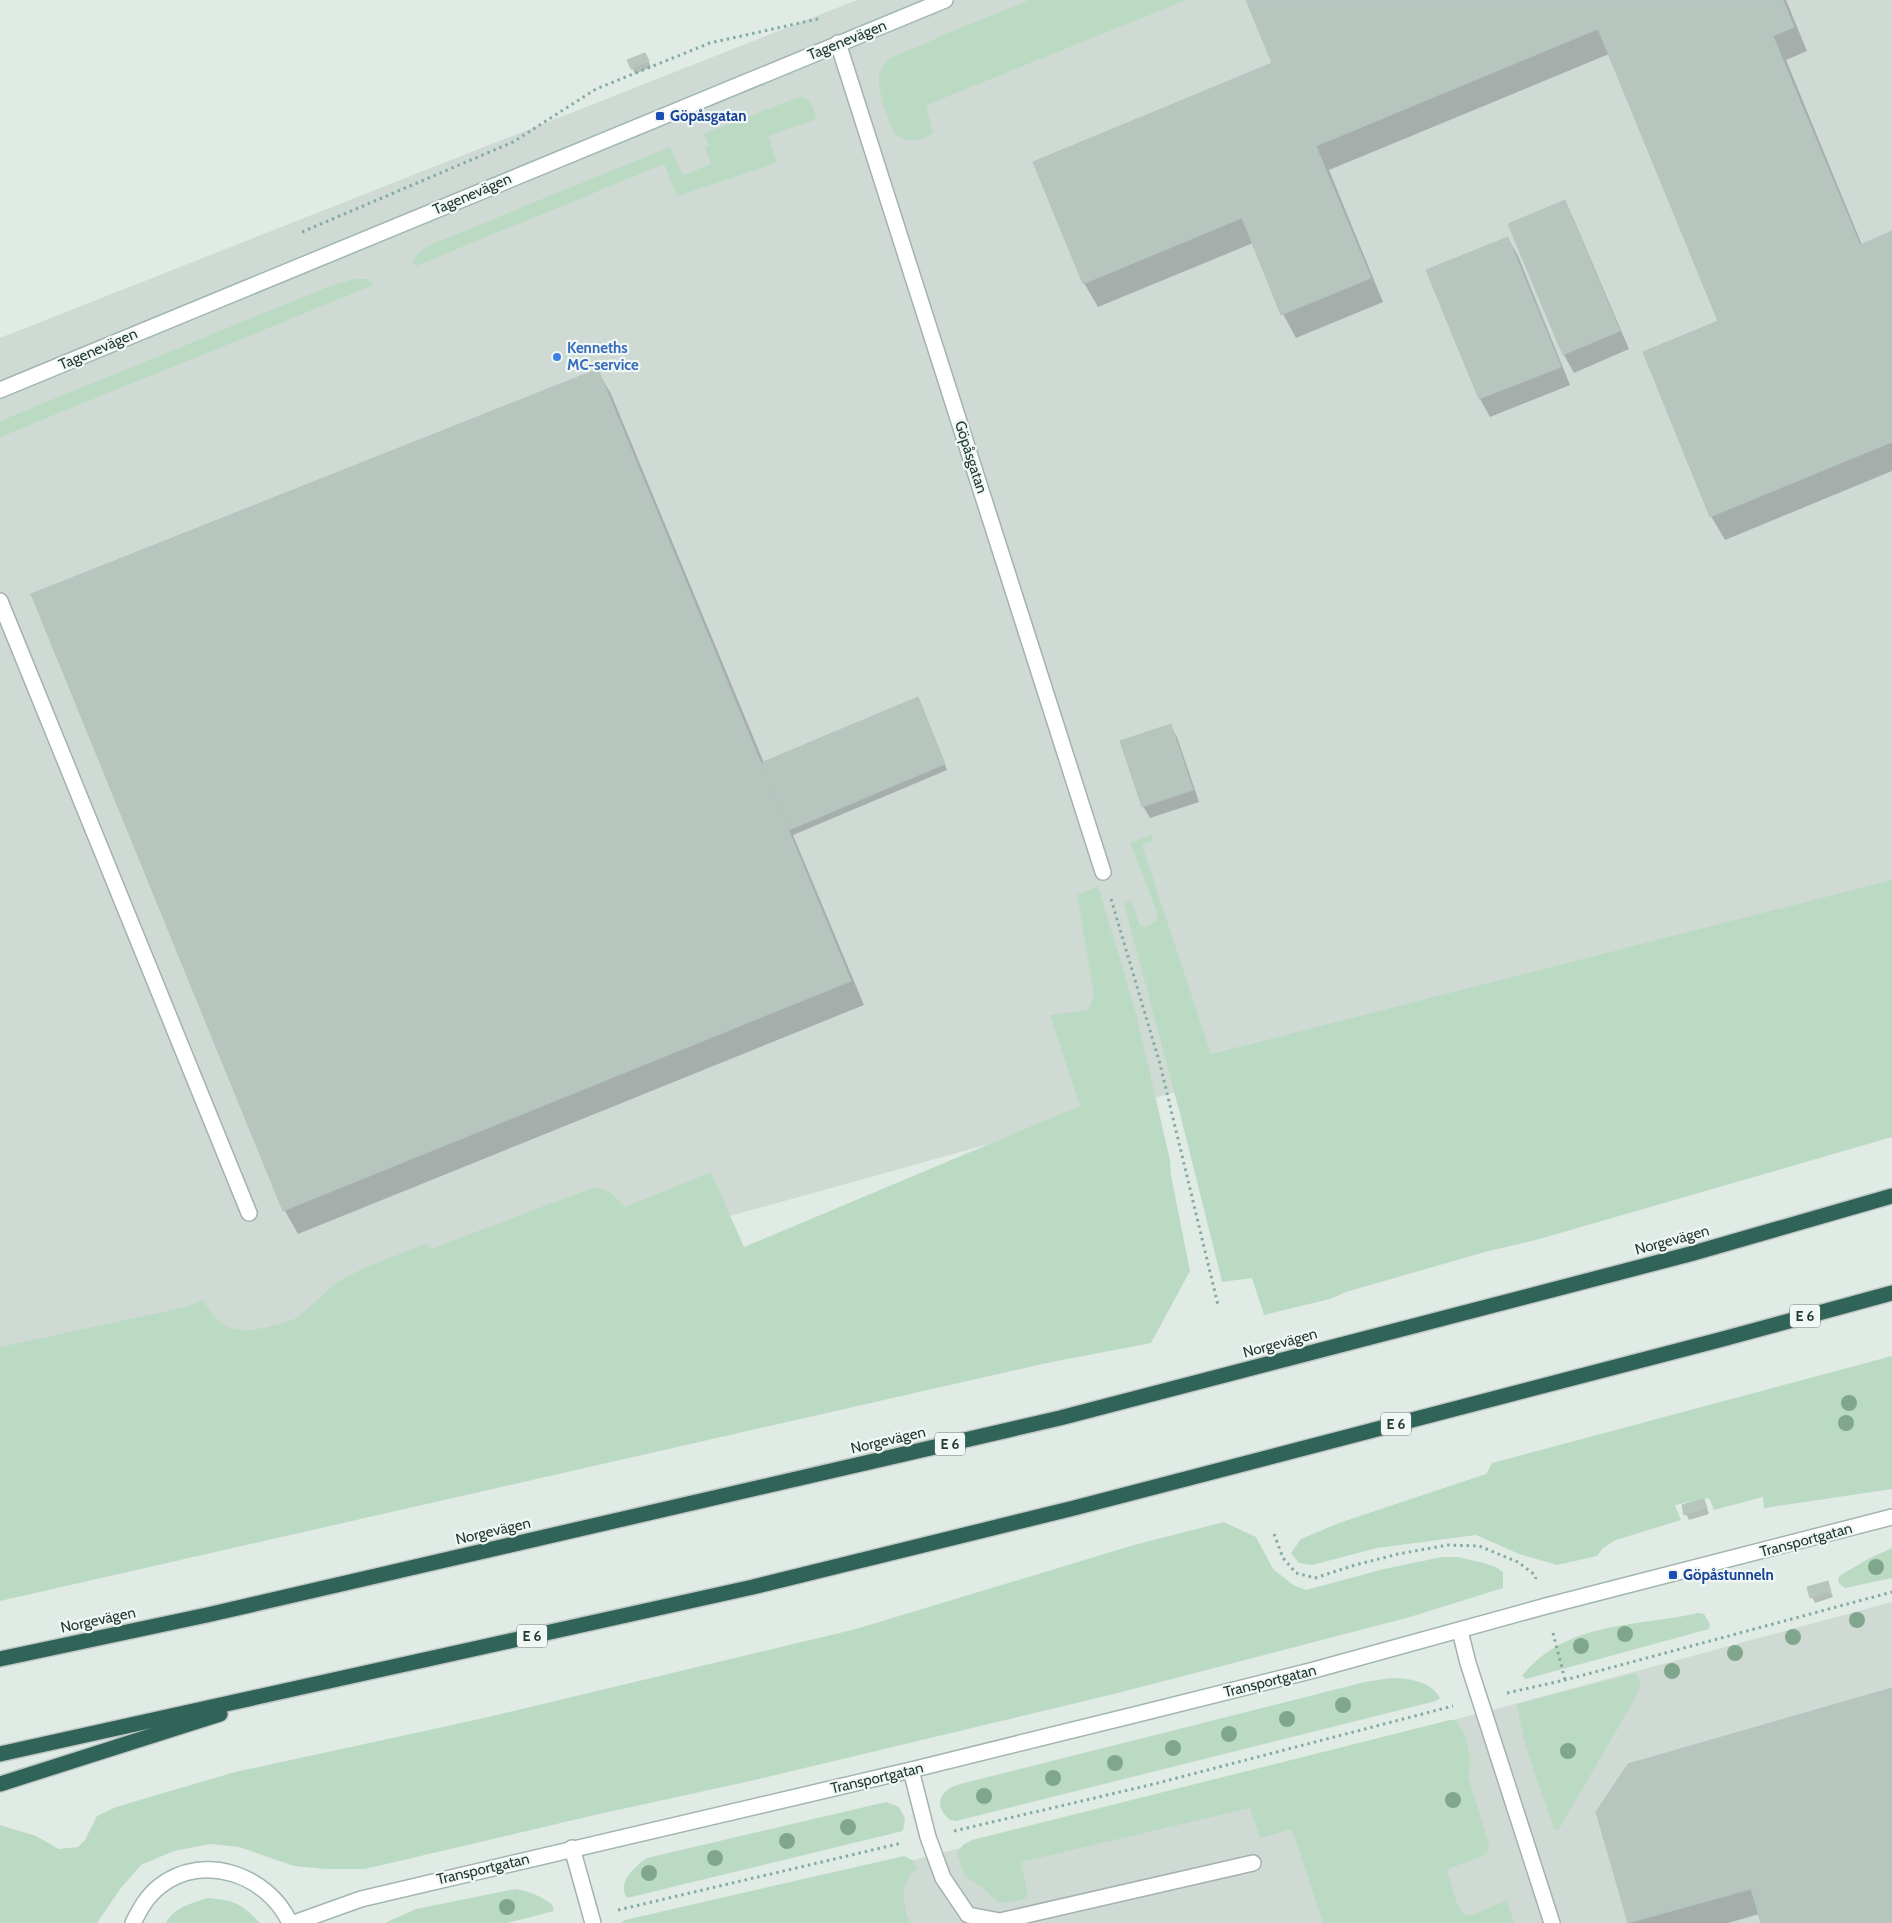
<svg xmlns="http://www.w3.org/2000/svg" width="1892" height="1923" font-family="Cabin,sans-serif">
  <style>
    .built { fill: #cfdad5 }
    .green { fill: #bbdac3 }
    .shadow { fill: #0003 }
    .building { fill: #b7c5bf; stroke: #b4c4bd }
    .lines { fill: none; stroke-linecap: round; stroke-linejoin: round }
    .lane-casing { stroke: #a4b2ad; stroke-width: 18 }
    .secondary-casing { stroke: #a1b6ad; stroke-width: 18 }
    .highway-casing { stroke: #c1c8c6; stroke-width: 18 }
    .path { stroke: #84ac9e; stroke-width: 3; stroke-dasharray: 2.5 4; stroke-linecap: butt }
    .lane { stroke: #fff; stroke-width: 15 }
    .secondary { stroke: #fff; stroke-width: 15 }
    .highway { stroke: #306458; stroke-width: 15 }
    .tree { fill: #80a68e }
    .transit-dot { fill: #1a4fb4; stroke: #f1f7f4; stroke-width: 2 }
    .shop-dot { fill: #3f7fe0; stroke: #f1f7f4; stroke-width: 2 }
    .labels { text-anchor: middle; stroke-width: 4.5; stroke-linejoin: round; paint-order: stroke }
    .shield { fill: #f1f7f4; stroke: #61736d; stroke-width: 1 }
    .shield-label { font-size: 14px; font-weight: bold; fill: #233a33 }
    .street-label { font-size: 15px; fill: #233a33; stroke: #f1f7f4 }
    .transit-label { font-size: 15px; font-weight: bold; fill: #164399; stroke: #f1f7f4; text-anchor: start }
    .shop-label { font-size: 15px; font-weight: bold; fill: #366cbe; stroke: #f1f7f4; text-anchor: start }
  </style>
  <rect width="100%" height="100%" fill="#e1ebe6"/>
  <g class="built">
    <path d="M 857,0 L 1892,0 L 1892,893 L 0,1419 L 0,338 Z"/>
    <path d="M 1892,1602 L 1892,1923 L 672,1923 L 1522,1702 Z"/>
  </g>
  <g class="green">
    <path d="M 1029,0 L 1187,0 L 926,105 L 933,133 C 924,140 907,143 898,136 C 888,129 877,86 879,75 C 880,71 884,65 886,62 C 894,54 907,51 917,47 C 954,30 992,15 1029,0 Z"/>
    <path d="M 802,97 L 810,101 L 817,119 L 768,136 L 777,163 L 677,196 L 664,164 L 416,266 L 413,263 L 418,253 L 432,244 L 670,147 L 683,175 L 711,164 L 705,148 L 709,145 L 704,134 L 796,98 Z"/>
    <path d="M 355,279 L 367,279 L 374,285 L 0,437 L 0,421 L 330,286 Z"/>
    <path d="M 1151,834 L 1153,841 L 1142,845 L 1211,1054 L 1892,880 L 1892,1137 L 1536,1240 L 1485,1252 L 1346,1292 L 1330,1299 L 1264,1315 L 1252,1278 L 1222,1282 L 1180,1114 L 1124,904 L 1131,900 L 1140,926 L 1146,927 L 1156,921 L 1157,912 L 1130,843 Z"/>
    <path d="M 1098,886 L 1136,1013 L 1170,1160 L 1171,1175 L 1190,1271 L 1151,1343 L 1047,1363 L 0,1601 L 0,1347 L 186,1307 L 203,1300 C 222,1331 236,1335 271,1326 C 279,1324 289,1322 296,1318 C 316,1305 327,1286 350,1275 C 374,1263 401,1254 426,1244 L 431,1249 L 592,1188 C 608,1187 615,1196 625,1207 L 711,1172 L 744,1247 L 1080,1106 L 1050,1015 L 1088,1010 L 1094,996 L 1077,895 Z"/>
    <path d="M 1892,1356 L 1892,1489 L 1764,1508 L 1763,1497 L 1714,1510 L 1709,1498 L 1675,1505 L 1681,1520 L 1616,1540 L 1603,1548 L 1597,1556 L 1557,1565 L 1519,1554 L 1476,1535 L 1377,1548 L 1312,1565 L 1299,1563 L 1291,1553 L 1301,1539 L 1339,1523 L 1486,1474 L 1492,1463 Z"/>
    <path d="M 1224,1522 L 1256,1537 L 1273,1569 L 1293,1585 L 1306,1590 L 1384,1569 L 1442,1557 L 1458,1557 L 1480,1562 L 1496,1567 L 1503,1572 L 1503,1588 L 1410,1617 L 1118,1693 L 746,1782 L 599,1814 L 365,1869 L 325,1869 L 294,1866 L 239,1847 L 210,1844 L 174,1851 L 141,1865 L 121,1888 L 97,1923 L 0,1923 L 0,1825 L 36,1836 L 59,1849 L 78,1847 L 85,1840 L 97,1816 L 116,1807 L 235,1772 L 484,1718 L 856,1629 L 1134,1545 Z"/>
    <path d="M 1892,1548 L 1892,1578 L 1845,1588 L 1838,1582 L 1839,1576 L 1868,1559 Z"/>
    <path d="M 1698,1613 L 1704,1614 L 1710,1624 L 1709,1629 L 1526,1679 L 1522,1676 C 1566,1621 1635,1627 1698,1613 Z"/>
    <path d="M 1636,1673 L 1641,1685 L 1629,1709 L 1559,1829 L 1555,1831 C 1541,1789 1523,1748 1517,1704 Z"/>
    <path d="M 1391,1678 C 1408,1678 1431,1681 1440,1698 L 1436,1701 L 956,1821 L 950,1820 C 932,1805 940,1790 960,1784 L 1365,1682 Z"/>
    <path d="M 1450,1720 L 1456,1720 L 1465,1735 L 1471,1760 L 1468,1776 L 1489,1845 L 1487,1853 L 1481,1857 L 1447,1869 C 1450,1878 1457,1913 1466,1915 C 1475,1917 1498,1903 1507,1900 L 1514,1923 L 1323,1923 L 1292,1829 L 1260,1838 L 1250,1808 L 1021,1862 L 1028,1896 L 1022,1900 L 1002,1903 L 997,1902 L 983,1888 L 966,1877 L 963,1872 L 957,1853 L 963,1845 L 972,1840 Z"/>
    <path d="M 886,1802 L 899,1807 L 905,1818 L 903,1831 L 627,1898 C 616,1883 635,1866 647,1858 Z"/>
    <path d="M 904,1856 L 914,1861 L 917,1869 C 899,1879 903,1907 910,1923 L 621,1923 L 625,1920 Z"/>
    <path d="M 515,1889 C 529,1891 540,1896 552,1904 L 554,1911 L 507,1923 L 385,1923 L 416,1909 Z"/>
    <path d="M 207,1898 C 234,1900 241,1903 260,1923 L 166,1923 C 173,1908 192,1903 207,1898 Z"/>
  </g>
  <g class="shadow">
    <path d="M 1247,0 L 1786,0 L 1807,51 L 1786,60 L 1862,245 L 1892,233 L 1892,471 L 1725,540 L 1711,516 L 1720,322 L 1609,54 L 1329,170 L 1383,302 L 1296,338 L 1283,314 L 1253,243 L 1098,307 L 1084,283 L 1274,64 Z"/>
    <path d="M 648,60 L 651,67 L 635,74 L 632,68 Z"/>
    <path d="M 1564,202 L 1574,220 L 1629,349 L 1574,373 L 1564,355 L 1509,225 Z"/>
    <path d="M 1508,238 L 1518,256 L 1570,385 L 1490,417 L 1480,399 L 1428,271 Z"/>
    <path d="M 597,370 L 611,394 L 764,763 L 921,704 L 947,770 L 793,835 L 864,1005 L 298,1234 L 285,1211 L 33,595 Z"/>
    <path d="M 1170,726 L 1177,737 L 1199,802 L 1150,818 L 1143,806 Z"/>
    <path d="M 1704,1500 L 1709,1514 L 1689,1520 L 1686,1514 Z"/>
    <path d="M 1827,1582 L 1833,1597 L 1815,1603 L 1812,1597 Z"/>
    <path d="M 1892,1689 L 1892,1923 L 1762,1923 L 1759,1914 L 1728,1923 L 1629,1923 L 1597,1812 Z"/>
  </g>
  <g class="building">
    <path d="M 1246,0 L 1783,0 L 1794,27 L 1773,36 L 1860,245 L 1892,231 L 1892,442 L 1710,517 L 1643,352 L 1718,321 L 1598,29 L 1316,146 L 1371,278 L 1281,315 L 1242,218 L 1083,284 L 1033,162 L 1272,63 Z"/>
    <path d="M 645,53 L 649,61 L 631,69 L 627,60 Z"/>
    <path d="M 1565,200 L 1620,331 L 1563,355 L 1508,224 Z"/>
    <path d="M 1508,237 L 1561,367 L 1479,399 L 1426,270 Z"/>
    <path d="M 598,369 L 851,981 L 283,1211 L 31,594 Z"/>
    <path d="M 918,697 L 945,764 L 789,830 L 761,763 Z"/>
    <path d="M 1171,724 L 1193,790 L 1142,807 L 1120,741 Z"/>
    <path d="M 1704,1499 L 1707,1508 L 1684,1515 L 1682,1505 Z"/>
    <path d="M 1828,1581 L 1831,1592 L 1810,1598 L 1807,1587 Z"/>
    <path d="M 1892,1688 L 1892,1923 L 1761,1923 L 1751,1889 L 1628,1923 L 1596,1812 L 1628,1764 Z"/>
  </g>
  <g class="lines">
    <g class="lane-casing">
      <g id="lane">
        <path d="M 838,43 L 1103,872"/>
        <path d="M 0,601 L 249,1213"/>
        <path d="M 1460,1631 L 1468,1663 L 1552,1923"/>
        <path d="M 911,1770 L 928,1837 L 943,1878 L 968,1915 L 1000,1921 L 1253,1863"/>
        <path d="M 572,1848 L 593,1923"/>
      </g>
    </g>
    <g class="secondary-casing">
      <g id="secondary">
        <path d="M 0,390 L 945,0"/>
        <path d="M 133,1923 C 140,1909 147,1896 160,1886 C 204,1852 268,1875 290,1923"/>
        <path d="M 294,1923 L 361,1899 L 911,1770 L 1138,1714 L 1314,1670 L 1546,1606 L 1892,1517"/>
      </g>
    </g>
    <g class="highway-casing">
      <g id="highway">
        <path d="M 0,1659 L 207,1615 L 1060,1418 L 1690,1254 L 1892,1196"/>
        <path d="M 0,1754 L 753,1587 L 1074,1508 L 1719,1340 L 1892,1293"/>
        <path d="M 0,1784 L 220,1714"/>
      </g>
    </g>
    <g class="path">
      <path d="M 302,232 L 513,142 L 596,89 L 710,43 L 822,18"/>
      <path d="M 1111,899 L 1160,1064 L 1218,1305"/>
      <path d="M 1274,1534 L 1283,1558 L 1296,1573 L 1315,1578 L 1355,1565 L 1398,1554 L 1448,1545 L 1479,1546 L 1518,1562 L 1535,1575 L 1536,1579"/>
      <path d="M 1553,1633 L 1565,1680"/>
      <path d="M 1507,1693 L 1565,1680 L 1892,1592"/>
      <path d="M 954,1831 L 1154,1784 L 1453,1706"/>
      <path d="M 618,1910 L 902,1843"/>
    </g>
    <use href="#lane" class="lane"/>
    <use href="#secondary" class="secondary"/>
    <use href="#highway" class="highway"/>
  </g>
  <g class="tree">
    <circle cx="1849" cy="1403" r="8"/>
    <circle cx="1846" cy="1423" r="8"/>
    <circle cx="1876" cy="1567" r="8"/>
    <circle cx="1857" cy="1620" r="8"/>
    <circle cx="1625" cy="1634" r="8"/>
    <circle cx="1793" cy="1637" r="8"/>
    <circle cx="1581" cy="1646" r="8"/>
    <circle cx="1735" cy="1653" r="8"/>
    <circle cx="1672" cy="1671" r="8"/>
    <circle cx="1343" cy="1705" r="8"/>
    <circle cx="1287" cy="1719" r="8"/>
    <circle cx="1229" cy="1734" r="8"/>
    <circle cx="1173" cy="1748" r="8"/>
    <circle cx="1568" cy="1751" r="8"/>
    <circle cx="1115" cy="1763" r="8"/>
    <circle cx="1053" cy="1778" r="8"/>
    <circle cx="984" cy="1796" r="8"/>
    <circle cx="1453" cy="1800" r="8"/>
    <circle cx="848" cy="1827" r="8"/>
    <circle cx="787" cy="1841" r="8"/>
    <circle cx="715" cy="1858" r="8"/>
    <circle cx="649" cy="1873" r="8"/>
    <circle cx="507" cy="1907" r="8"/>
  </g>
  <g class="transit-dot">
    <rect x="655" y="111" width="10" height="10" rx="2.5"/>
    <rect x="1668" y="1570" width="10" height="10" rx="2.5"/>
  </g>
  <circle class="shop-dot" cx="557" cy="357" r="5"/>
  <g class="labels">
    <g class="shield">
      <rect x="1790" y="1304.5" width="30" height="23" rx="4"/>
      <rect x="1381" y="1412.5" width="30" height="23" rx="4"/>
      <rect x="935" y="1432.5" width="30" height="23" rx="4"/>
      <rect x="517" y="1624.5" width="30" height="23" rx="4"/>
    </g>
    <g class="shield-label">
      <text x="1805" y="1321">E 6</text>
      <text x="1396" y="1429">E 6</text>
      <text x="950" y="1449">E 6</text>
      <text x="532" y="1641">E 6</text>
    </g>
    <g class="street-label">
      <text transform="translate(847 40) rotate(-22)" y="5">Tagenevägen</text>
      <text transform="translate(472 194) rotate(-23)" y="5">Tagenevägen</text>
      <text transform="translate(98 349) rotate(-23)" y="5">Tagenevägen</text>
      <text transform="translate(971 457) rotate(72)" y="5">Göpåsgatan</text>
      <text transform="translate(1672 1240) rotate(-15)" y="5">Norgevägen</text>
      <text transform="translate(1280 1343) rotate(-15)" y="5">Norgevägen</text>
      <text transform="translate(888 1440) rotate(-13)" y="5">Norgevägen</text>
      <text transform="translate(493 1531) rotate(-13)" y="5">Norgevägen</text>
      <text transform="translate(1806 1540) rotate(-15)" y="5">Transportgatan</text>
      <text transform="translate(98 1620) rotate(-12)" y="5">Norgevägen</text>
      <text transform="translate(1270 1681) rotate(-14)" y="5">Transportgatan</text>
      <text transform="translate(877 1778) rotate(-13)" y="5">Transportgatan</text>
      <text transform="translate(483 1869) rotate(-13)" y="5">Transportgatan</text>
    </g>
    <g class="transit-label">
      <text x="670" y="121">Göpåsgatan</text>
      <text x="1683" y="1580">Göpåstunneln</text>
    </g>
    <g class="shop-label">
      <text x="567" y="353">Kenneths<tspan x="567" dy="17">MC-service</tspan></text>
    </g>
  </g>
</svg>
